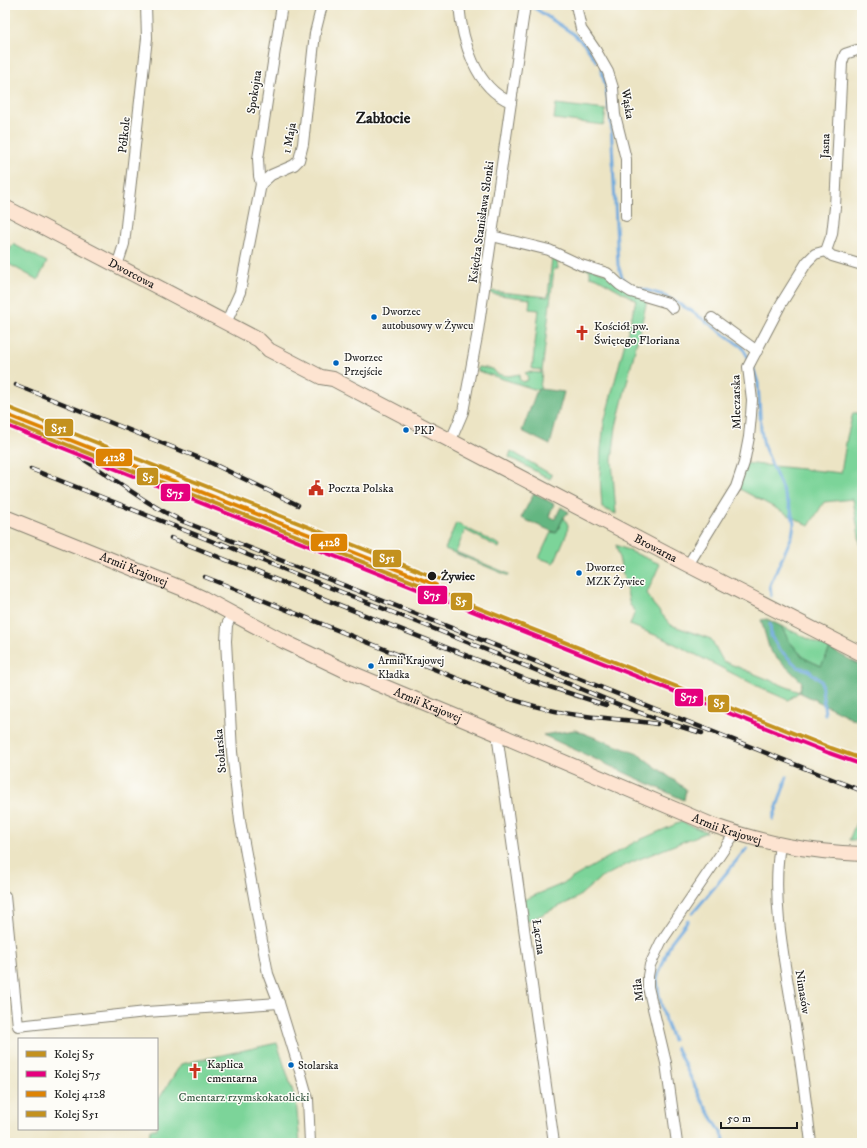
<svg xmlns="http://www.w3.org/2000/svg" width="867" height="1148" font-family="'IM FELL DW Pica',serif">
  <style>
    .green { fill: #7bd499; stroke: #4c785a }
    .forest { fill: #64b681; stroke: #40694e }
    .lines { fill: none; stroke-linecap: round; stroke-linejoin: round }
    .stream { stroke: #6ba7dd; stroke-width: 3 }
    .street-casing { stroke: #848070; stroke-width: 12 }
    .secondary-casing { stroke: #848070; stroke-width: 16 }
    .street { stroke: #fff; stroke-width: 10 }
    .secondary { stroke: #fde4d1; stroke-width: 14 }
    .rail-casing { stroke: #1c1c1c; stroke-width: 4.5 }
    .rail { stroke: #fdfcf7; stroke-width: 3; stroke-dasharray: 9; stroke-linecap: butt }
    .rail-1-casing { stroke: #fdfcf7; stroke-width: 7 }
    .rail-2-casing { stroke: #fdfcf7; stroke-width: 7 }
    .rail-3-casing { stroke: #fdfcf7; stroke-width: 7 }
    .rail-4-casing { stroke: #fdfcf7; stroke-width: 7 }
    .rail-1 { stroke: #c3911e; stroke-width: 4 }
    .rail-2 { stroke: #e5007d; stroke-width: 4 }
    .rail-3 { stroke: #dd8304; stroke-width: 4 }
    .rail-4 { stroke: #c3911e; stroke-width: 4 }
    .bus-dot { fill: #0065bd; stroke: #fdfcf7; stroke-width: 1.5 }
    .stop-dot { fill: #1c1c1c; stroke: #fdfcf7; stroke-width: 1.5 }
    .labels { text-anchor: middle; stroke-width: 3; stroke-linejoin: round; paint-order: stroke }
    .bus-label { font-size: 11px; fill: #1c1c1c; stroke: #fdfcf7; text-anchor: start }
    .street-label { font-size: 12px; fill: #1c1c1c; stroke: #fdfcf7 }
    .poi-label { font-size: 12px; fill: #1c1c1c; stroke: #fdfcf7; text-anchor: start }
    .stop-label { font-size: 12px; font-weight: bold; fill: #1c1c1c; stroke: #fdfcf7; text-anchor: start }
    .park-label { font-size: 12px; fill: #3d5c48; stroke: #fdfcf7 }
    .district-label { font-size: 16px; font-weight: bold; fill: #1c1c1c; stroke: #fdfcf7 }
    .line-badge { stroke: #fdfcf7; stroke-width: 1.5 }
    .badge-label { font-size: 11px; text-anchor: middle; font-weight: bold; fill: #fff }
  </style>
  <rect width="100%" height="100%" fill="#fdfcf7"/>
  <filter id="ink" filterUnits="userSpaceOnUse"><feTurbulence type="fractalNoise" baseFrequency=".025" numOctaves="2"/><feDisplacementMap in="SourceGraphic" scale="8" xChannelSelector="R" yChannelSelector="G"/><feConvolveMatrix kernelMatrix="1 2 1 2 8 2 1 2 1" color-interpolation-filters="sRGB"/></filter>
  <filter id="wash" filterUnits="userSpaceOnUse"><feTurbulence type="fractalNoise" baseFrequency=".012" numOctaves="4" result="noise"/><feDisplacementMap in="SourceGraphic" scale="16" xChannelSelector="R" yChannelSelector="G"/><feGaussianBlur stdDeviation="0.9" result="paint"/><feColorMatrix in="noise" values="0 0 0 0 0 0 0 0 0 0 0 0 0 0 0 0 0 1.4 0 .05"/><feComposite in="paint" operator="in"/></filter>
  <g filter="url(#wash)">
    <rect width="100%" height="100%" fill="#ece4c4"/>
    <g class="green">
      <path d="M 556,104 L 606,110 L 604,125 L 554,119 Z"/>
      <path d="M 13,244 L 47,262 L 38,280 L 5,262 L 5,259 Z"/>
      <path d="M 554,253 L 609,275 L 647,301 L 616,427 L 612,460 L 616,514 L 602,508 L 600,475 L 601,449 L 604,423 L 636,300 L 597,278 L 590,276 L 590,270 L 557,260 L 558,269 L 554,269 L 540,389 L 537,390 L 478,371 L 478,367 L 493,369 L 497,374 L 508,376 L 520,374 L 519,379 L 523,382 L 528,380 L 527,375 L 525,373 L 528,372 L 541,373 L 541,370 L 532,369 L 539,310 L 529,309 L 530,299 L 492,294 L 490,291 L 548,297 L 552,258 Z"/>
      <path d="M 853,413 L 862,413 L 862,555 L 853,499 L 824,502 L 809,526 L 736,487 L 744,463 L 841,473 L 847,437 Z"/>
      <path d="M 511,451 L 552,475 L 550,479 L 509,457 Z"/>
      <path d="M 564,517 L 568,525 L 567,533 L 554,563 L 539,558 L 551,532 L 556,533 Z"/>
      <path d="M 456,523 L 500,545 L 499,548 L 465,530 L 456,552 L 509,574 L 509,576 L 445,549 Z"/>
      <path d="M 616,545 L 660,564 L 647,593 L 653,604 L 671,625 L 711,639 L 723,661 L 799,692 L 788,700 L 763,689 L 665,639 L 630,625 L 635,611 L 630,605 Z"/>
      <path d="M 781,626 L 830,649 L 821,666 L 804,658 L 789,641 Z"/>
      <path d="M 862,808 L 862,840 L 849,840 Z"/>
      <path d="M 681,822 L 707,832 L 632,862 L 599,879 L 577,898 L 524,923 L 521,901 L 560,885 L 635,842 Z"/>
      <path d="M 277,1043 L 296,1101 L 300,1143 L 149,1143 L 150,1129 L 157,1129 L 157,1102 L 181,1064 Z"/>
    </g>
    <g class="forest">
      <path d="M 540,389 L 564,392 L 550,445 L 522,431 L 537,390 Z"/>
      <path d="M 534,493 L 554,504 L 549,516 L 555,519 L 561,507 L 569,512 L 564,517 L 556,533 L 521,518 Z"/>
      <path d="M 767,619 L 781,626 L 789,641 L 804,658 L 821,666 L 830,649 L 862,666 L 862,723 L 799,692 L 802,682 L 770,651 L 761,620 Z"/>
      <path d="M 575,730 L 638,754 L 686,789 L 684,800 L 543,735 Z"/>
    </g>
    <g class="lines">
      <g class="stream">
        <path d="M 533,7 L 572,33 L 585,45 L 596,61"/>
        <path d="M 601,69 L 606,88 L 611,122 L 618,265 L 622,277 L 631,286 L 663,295 L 690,310 L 742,347 L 749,359"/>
        <path d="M 752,364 L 758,383 L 761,430 L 764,446 L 791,510 L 794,524 L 792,536 L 770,585 L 771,596"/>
        <path d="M 770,624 L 771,636 L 779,649 L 798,667 L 808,670 L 821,681 L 825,714"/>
        <path d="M 773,819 L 787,777"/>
        <path d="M 693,913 L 747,848"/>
        <path d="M 673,1040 L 665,1020 L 659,995 L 657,978 L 671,942 L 688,920"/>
        <path d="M 676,1047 L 701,1099 L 723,1136 L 725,1143"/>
      </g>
    </g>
  </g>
  <g filter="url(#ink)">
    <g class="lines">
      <g class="street-casing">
        <g id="street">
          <path d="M 459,5 C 462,40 475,88 511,102"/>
          <path d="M 576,5 L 581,29 L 596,51 L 608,72 L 613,88 L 615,115 L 626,159 L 626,216"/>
          <path d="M 261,184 L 259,176 L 258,159 L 282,5"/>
          <path d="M 492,236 L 549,250 L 581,265 L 607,273 L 620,285 L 631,292 L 668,303 L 673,308"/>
          <path d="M 826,251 L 832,234 L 835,207 L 842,63 L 845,54 L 857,50"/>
          <path d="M 826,251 L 832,256 L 862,265"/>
          <path d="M 117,266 L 124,244 L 147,38 L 146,5"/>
          <path d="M 712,318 L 757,351"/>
          <path d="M 226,323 L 240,292 L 261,184 L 271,175 L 294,165 L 299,160 L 303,144 L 315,33 L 322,5"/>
          <path d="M 451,440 L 463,412 L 478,331 L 525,5"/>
          <path d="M 688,565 L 736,487 L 744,463 L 749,437 L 751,415 L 752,400 L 748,367 L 781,304 L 807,262 L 815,254 L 826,251"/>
          <path d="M 232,613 L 227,625 L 226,641 L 232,752 L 240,821 L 268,974 L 279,1003 L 300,1071 L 308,1099 L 310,1143"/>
          <path d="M 498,734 L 498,741 L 554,1143"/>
          <path d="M 780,845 C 771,901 785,964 794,1020 C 801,1061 806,1102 811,1143"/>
          <path d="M 5,896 L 18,1026 L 146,1012 L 279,1003"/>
          <path d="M 677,1143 L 666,1063 L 648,987 L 648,976 L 650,965 L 661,942 L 735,833"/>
        </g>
      </g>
      <g class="secondary-casing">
        <g id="secondary">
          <path id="s1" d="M 5,207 L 259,340 L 269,350 L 321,377 L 333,379 L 688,565 L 862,654"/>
          <path id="s2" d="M 5,517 L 181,588 L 203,598 L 283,641 L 342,669 L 498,734 L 712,825 C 763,843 807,852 862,854"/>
        </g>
      </g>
      <use href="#street" class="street"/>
      <use href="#secondary" class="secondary"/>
      <g class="rail-casing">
        <g id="rail">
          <path d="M 16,385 L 207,461 L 298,505"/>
          <path d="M 62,446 C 104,470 138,500 182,521 L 862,791"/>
          <path d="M 31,469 L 224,546"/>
          <path d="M 171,538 L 528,680 L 606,705"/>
          <path d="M 221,543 L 248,555 C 338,591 429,626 518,663 C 579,687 638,716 702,733"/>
          <path d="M 205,577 L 496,694 C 526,704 555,713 586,716 C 610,719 633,720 657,724"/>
        </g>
      </g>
      <use href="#rail" class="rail"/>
      <g class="rail-1-casing">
        <path id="rail-1" d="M 5,420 L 831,748 L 862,759"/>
      </g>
      <g class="rail-2-casing">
        <path id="rail-2" d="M 5,425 L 829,753 L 860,764"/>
      </g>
      <g class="rail-3-casing">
        <path id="rail-3" d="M 7,415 L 436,585"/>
      </g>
      <g class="rail-4-casing">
        <path id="rail-4" d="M 7,407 L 439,579"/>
      </g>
      <use href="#rail-1" class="rail-1"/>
      <use href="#rail-2" class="rail-2"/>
      <use href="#rail-3" class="rail-3"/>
      <use href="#rail-4" class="rail-4"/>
    </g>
  </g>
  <defs>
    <g id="church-bare" transform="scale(1.2)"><path d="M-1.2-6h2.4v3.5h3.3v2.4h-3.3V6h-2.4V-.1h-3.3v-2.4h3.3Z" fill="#c8321e" stroke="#fdfcf7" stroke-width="2.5" paint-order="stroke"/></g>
    <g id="civic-bare" transform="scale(1.2)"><path d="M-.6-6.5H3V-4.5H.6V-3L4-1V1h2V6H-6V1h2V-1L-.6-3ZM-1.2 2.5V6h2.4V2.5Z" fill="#c8321e" stroke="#fdfcf7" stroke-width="2.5" paint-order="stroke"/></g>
  </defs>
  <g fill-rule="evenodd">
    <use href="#church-bare" x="582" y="333"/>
    <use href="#civic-bare" x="316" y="488"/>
    <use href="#church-bare" x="195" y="1071"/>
  </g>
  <g class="bus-dot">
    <circle cx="374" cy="317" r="3.5"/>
    <circle cx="336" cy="363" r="3.5"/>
    <circle cx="406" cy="430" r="3.5"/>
    <circle cx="579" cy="573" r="3.5"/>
    <circle cx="371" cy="666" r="3.5"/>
    <circle cx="291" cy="1065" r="3.5"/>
  </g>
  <circle class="stop-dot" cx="432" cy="576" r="5"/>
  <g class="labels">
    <g class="bus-label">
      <text x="382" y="315">Dworzec<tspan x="382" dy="14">autobusowy w Żywcu</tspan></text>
      <text x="344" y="361">Dworzec<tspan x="344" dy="14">Przejście</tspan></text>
      <text x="414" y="434">PKP</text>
      <text x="586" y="571">Dworzec<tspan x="586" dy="14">MZK Żywiec</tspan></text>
      <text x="378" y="664">Armii Krajowej<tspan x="378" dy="14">Kładka</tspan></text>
      <text x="298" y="1069">Stolarska</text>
    </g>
    <g class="street-label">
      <text transform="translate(254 92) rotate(-81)" y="4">Spokojna</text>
      <text transform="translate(628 104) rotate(81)" y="4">Wąska</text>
      <text transform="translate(124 135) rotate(-84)" y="4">Półkole</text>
      <text transform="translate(289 138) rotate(-79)" y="4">1 Maja</text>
      <text transform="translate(825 146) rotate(-88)" y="4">Jasna</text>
      <text transform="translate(481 222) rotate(-82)" y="4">Księdza Stanisława Słonki</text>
      <text dy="4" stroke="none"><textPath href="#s1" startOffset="143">Dworcowa</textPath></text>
      <text transform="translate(736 402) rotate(-91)" y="4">Mleczarska</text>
      <text dy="4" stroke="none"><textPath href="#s1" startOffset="736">Browarna</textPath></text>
      <text dy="4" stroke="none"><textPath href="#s2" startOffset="139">Armii Krajowej</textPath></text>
      <text dy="4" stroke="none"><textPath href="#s2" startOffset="463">Armii Krajowej</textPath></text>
      <text transform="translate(220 751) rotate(-95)" y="4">Stolarska</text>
      <text dy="4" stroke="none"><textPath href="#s2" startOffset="787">Armii Krajowej</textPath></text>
      <text transform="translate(539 937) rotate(82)" y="4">Łączna</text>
      <text transform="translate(638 990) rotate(-96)" y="4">Miła</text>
      <text transform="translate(803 992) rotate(81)" y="4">Nimasów</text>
    </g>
    <g class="poi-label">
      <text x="594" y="330">Kościół pw.<tspan x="594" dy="14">Świętego Floriana</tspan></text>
      <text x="328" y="492">Poczta Polska</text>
      <text x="207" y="1068">Kaplica<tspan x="207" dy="14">cmentarna</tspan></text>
    </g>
    <g class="stop-label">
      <text x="441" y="580">Żywiec</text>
    </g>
    <g class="park-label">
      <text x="244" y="1101">Cmentarz rzymskokatolicki</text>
    </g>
    <g class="district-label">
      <text x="383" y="123">Zabłocie</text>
    </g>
  </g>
  <g class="line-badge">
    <rect x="44" y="418" width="30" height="19" rx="4" fill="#c3911e"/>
    <rect x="95" y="448" width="38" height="19" rx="4" fill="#dd8304"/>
    <rect x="136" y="467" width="23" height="19" rx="4" fill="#c3911e"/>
    <rect x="160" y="483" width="31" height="19" rx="4" fill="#e5007d"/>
    <rect x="310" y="533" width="38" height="19" rx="4" fill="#dd8304"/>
    <rect x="372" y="549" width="30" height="19" rx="4" fill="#c3911e"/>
    <rect x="417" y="585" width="31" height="20" rx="4" fill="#e5007d"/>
    <rect x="450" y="592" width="23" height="19" rx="4" fill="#c3911e"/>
    <rect x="674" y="688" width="30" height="19" rx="4" fill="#e5007d"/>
    <rect x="707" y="694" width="23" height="19" rx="4" fill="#c3911e"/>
  </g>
  <g class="badge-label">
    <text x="59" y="432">S51</text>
    <text x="114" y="461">4128</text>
    <text x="148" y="481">S5</text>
    <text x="175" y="497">S75</text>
    <text x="329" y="546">4128</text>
    <text x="387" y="562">S51</text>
    <text x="432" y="599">S75</text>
    <text x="461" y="605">S5</text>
    <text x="689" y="701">S75</text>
    <text x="719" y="707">S5</text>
  </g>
  <rect width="867" height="1148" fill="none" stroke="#fdfcf7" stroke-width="20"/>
  <rect x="18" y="1038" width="140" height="92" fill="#fdfcf7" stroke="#a3a29f"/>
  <rect x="26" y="1051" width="20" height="6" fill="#c3911e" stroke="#a3a29f"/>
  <text x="54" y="1058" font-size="12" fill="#1c1c1c">Kolej S5</text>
  <rect x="26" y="1071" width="20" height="6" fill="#e5007d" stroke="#a3a29f"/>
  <text x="54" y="1078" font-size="12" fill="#1c1c1c">Kolej S75</text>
  <rect x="26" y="1091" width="20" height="6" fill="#dd8304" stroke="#a3a29f"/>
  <text x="54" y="1098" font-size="12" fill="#1c1c1c">Kolej 4128</text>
  <rect x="26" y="1111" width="20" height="6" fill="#c3911e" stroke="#a3a29f"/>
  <text x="54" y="1118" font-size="12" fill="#1c1c1c">Kolej S51</text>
  <path d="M721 1122v6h76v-6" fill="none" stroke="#1c1c1c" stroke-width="2"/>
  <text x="727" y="1122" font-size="12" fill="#1c1c1c" stroke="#fdfcf7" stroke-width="3" paint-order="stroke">50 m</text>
</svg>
